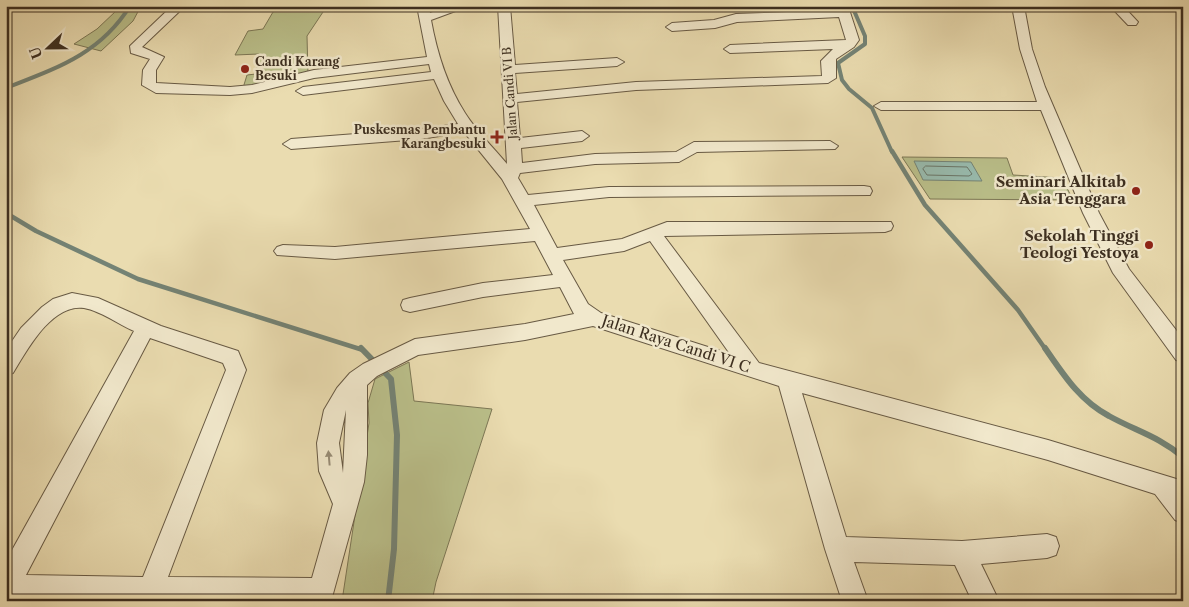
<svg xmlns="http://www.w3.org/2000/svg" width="1189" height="607" font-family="'Libre Caslon Text',serif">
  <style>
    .green { fill: #babf8a; stroke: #7c7755 }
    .water { fill: #98bbae; stroke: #748375 }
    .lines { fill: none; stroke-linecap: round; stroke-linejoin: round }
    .shore { stroke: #6a7567; stroke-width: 1 }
    .stream-far2 { stroke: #748375; stroke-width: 4 }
    .stream-far1 { stroke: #748375; stroke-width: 4.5 }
    .stream { stroke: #748375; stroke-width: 6 }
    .minor-casing { stroke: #685a44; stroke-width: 2 }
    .minor { fill: #f1e8cc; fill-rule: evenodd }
    .oneway { fill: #978c76 }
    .poi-dot { fill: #8f2418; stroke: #f1e8cc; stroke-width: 2 }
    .labels { text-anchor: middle; stroke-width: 5; stroke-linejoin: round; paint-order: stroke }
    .far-poi-label { font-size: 12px; font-weight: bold; fill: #3d2f20; stroke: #f1e8cc; text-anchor: start }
    .far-street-label { font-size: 12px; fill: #3d2f20; stroke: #f1e8cc }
    .poi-label { font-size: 15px; font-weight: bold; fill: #3d2f20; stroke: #f1e8cc; text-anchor: end }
    .street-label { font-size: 15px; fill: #3d2f20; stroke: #f1e8cc }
  </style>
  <rect width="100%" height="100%" fill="#eadcb0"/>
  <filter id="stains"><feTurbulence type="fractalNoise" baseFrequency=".004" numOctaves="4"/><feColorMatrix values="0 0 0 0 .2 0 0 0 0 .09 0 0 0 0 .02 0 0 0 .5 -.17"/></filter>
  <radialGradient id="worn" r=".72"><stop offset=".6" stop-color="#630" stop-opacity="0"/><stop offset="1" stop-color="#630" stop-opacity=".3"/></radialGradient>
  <g class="green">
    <path d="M 117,6 L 141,6 L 133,21 L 101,51 L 74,44 L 97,29 L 117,10 Z"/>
    <path d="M 290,6 L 327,6 L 307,36 L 308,74 L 243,88 L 247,75 L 256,74 L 259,54 L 235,55 L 248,31 L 263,29 L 273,12 Z"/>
    <path d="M 902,157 L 1007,158 L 1013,175 L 1062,178 L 1073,200 L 930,199 Z"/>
    <path d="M 409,362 L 414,401 L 492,409 L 436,582 L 432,601 L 342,601 L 369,423 L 368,403 L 375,379 Z"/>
  </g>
  <path class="water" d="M 914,161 L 971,162 L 982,181 L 923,180 Z"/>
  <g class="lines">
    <path class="shore" d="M 926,166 L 967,167 L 972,174 L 969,176 L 927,175 L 923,169 Z"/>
    <g class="stream-far2">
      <path d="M 852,6 L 865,36 L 865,44 L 838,63 L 842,80 L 849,89 L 872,108 L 892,152"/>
      <path d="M 6,88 C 57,68 100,54 130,6"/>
    </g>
    <g class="stream-far1">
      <path d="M 892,151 L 925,205 L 1018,310 L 1046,350"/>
      <path d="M 6,213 L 36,231 L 138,279 L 363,350"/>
    </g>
    <g class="stream">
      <path d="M 361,348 L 391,379 L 397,435 L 394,549 L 388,601"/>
      <path d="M 1045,348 C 1063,374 1080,401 1109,416 C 1136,431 1158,436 1183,457"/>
    </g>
    <g class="minor-casing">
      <g id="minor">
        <path d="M 172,6 L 185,6 L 142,47 L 164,57 L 156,70 L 156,83 L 230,87 L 252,85 L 314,70 L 427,57 L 417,6 L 429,6 L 430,13 L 450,6 L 469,6 L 431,20 C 437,53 447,85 465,113 C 477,132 493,147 507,164 L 498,6 L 510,6 L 515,65 L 617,58 L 624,62 L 617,66 L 515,73 L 517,94 L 636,82 L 822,76 L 821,61 L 833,49 L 730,53 L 724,49 L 730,45 L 846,40 L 839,17 L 737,22 L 715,28 L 672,31 L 666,27 L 672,23 L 714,20 L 736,14 L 837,10 L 836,6 L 848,6 L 859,40 L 854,47 L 836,59 L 836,78 L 828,83 L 636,90 L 517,102 L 520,138 L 582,131 L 589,136 L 582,141 L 521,148 L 522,163 L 595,154 L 676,152 L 694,142 L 830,141 L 838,146 L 835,149 L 697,152 L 679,162 L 595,164 L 520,173 L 518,178 L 528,195 L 609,187 L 864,186 L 870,187 L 872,191 L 870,195 L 609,197 L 534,205 L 557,248 L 622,239 L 667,222 L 891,222 L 893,226 L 891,230 L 885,232 L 664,236 L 759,363 L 1048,440 L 1183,481 L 1183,523 L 1175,520 L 1155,494 L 1048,460 L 802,393 L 846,537 L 962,541 L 1047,534 L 1056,537 L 1059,546 L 1056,555 L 1047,558 L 981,564 L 999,601 L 972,601 L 955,565 L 854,562 L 868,601 L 842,601 L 825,549 L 779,386 L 593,326 L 525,340 L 418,355 L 377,376 L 367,385 L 367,455 L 364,482 L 331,601 L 6,601 L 6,561 L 134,331 C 118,324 101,311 84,308 C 52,303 27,350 13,373 L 6,375 L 6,350 L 21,328 L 42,307 L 53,299 L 72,293 L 98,298 L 161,326 L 238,351 L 246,370 L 168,577 L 312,578 L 333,504 L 319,471 L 317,443 L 324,410 L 337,388 L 350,373 L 363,364 L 415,339 L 525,324 L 574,314 L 560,287 L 483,297 L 410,312 L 403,310 L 401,305 L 403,300 L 410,298 L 483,283 L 553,275 L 535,241 L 335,259 L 277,255 L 274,251 L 277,247 L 283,245 L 335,247 L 530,229 L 502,179 L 464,132 L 421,139 L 291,149 L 283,144 L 291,139 L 421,129 L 458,124 L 444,101 L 434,79 L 303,95 L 296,91 L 303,87 L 431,72 L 429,64 L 314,78 L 252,93 L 230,95 L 156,93 L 142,85 L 143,70 L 150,59 L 131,53 L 130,46 ZM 650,241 L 730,354 L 601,313 L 588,304 L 563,260 L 624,251 ZM 150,338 L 223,363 L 226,370 L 143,577 L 26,575 ZM 346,410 L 343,473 L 339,443 Z"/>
        <path d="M 1012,6 L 1024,6 L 1032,49 L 1045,87 L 1099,213 L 1129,269 L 1183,339 L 1183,362 L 1176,360 L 1113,273 L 1083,213 L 1041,110 L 881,110 L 874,106 L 881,102 L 1037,102 L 1020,49 Z"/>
        <path d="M 1110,6 L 1123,6 L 1138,22 L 1136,25 L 1128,25 Z"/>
      </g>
    </g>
    <use href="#minor" class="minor"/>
  </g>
  <defs><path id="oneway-solid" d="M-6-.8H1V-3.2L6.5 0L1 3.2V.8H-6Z" transform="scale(1.25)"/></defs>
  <use class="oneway" href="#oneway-solid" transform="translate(329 458) rotate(-95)"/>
  <g class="poi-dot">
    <circle cx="245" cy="69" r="5"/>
    <path d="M494.5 129.5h5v5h5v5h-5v5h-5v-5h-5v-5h5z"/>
    <circle cx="1136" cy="191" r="5"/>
    <circle cx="1149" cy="245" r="5"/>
  </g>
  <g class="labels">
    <g class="far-poi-label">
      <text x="255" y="66">Candi Karang<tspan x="255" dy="14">Besuki</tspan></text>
      <text x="486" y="134" text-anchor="end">Puskesmas Pembantu<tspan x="486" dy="14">Karangbesuki</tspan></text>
    </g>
    <g class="far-street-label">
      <text transform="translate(510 93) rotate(-94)" y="4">Jalan Candi VI B</text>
    </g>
    <g class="poi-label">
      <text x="1126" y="187">Seminari Alkitab<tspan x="1126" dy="17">Asia Tenggara</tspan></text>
      <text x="1139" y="241">Sekolah Tinggi<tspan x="1139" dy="17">Teologi Yestoya</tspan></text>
    </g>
    <g class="street-label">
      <text transform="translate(676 344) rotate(18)" y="5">Jalan Raya Candi VI C</text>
    </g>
  </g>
  <rect width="1189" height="607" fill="none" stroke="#eadcb0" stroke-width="25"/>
  <rect x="8" y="8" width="1174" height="592" fill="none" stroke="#3d2f20" stroke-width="2.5"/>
  <rect x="12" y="12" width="1164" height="582" fill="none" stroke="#3d2f20"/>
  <g transform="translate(48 48) rotate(248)" stroke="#f1e8cc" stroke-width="4" paint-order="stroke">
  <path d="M0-4L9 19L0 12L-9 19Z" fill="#3d2f20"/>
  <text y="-8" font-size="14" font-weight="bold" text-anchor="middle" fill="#3d2f20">U</text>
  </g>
  <rect width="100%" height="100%" filter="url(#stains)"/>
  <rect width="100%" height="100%" fill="url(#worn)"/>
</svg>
